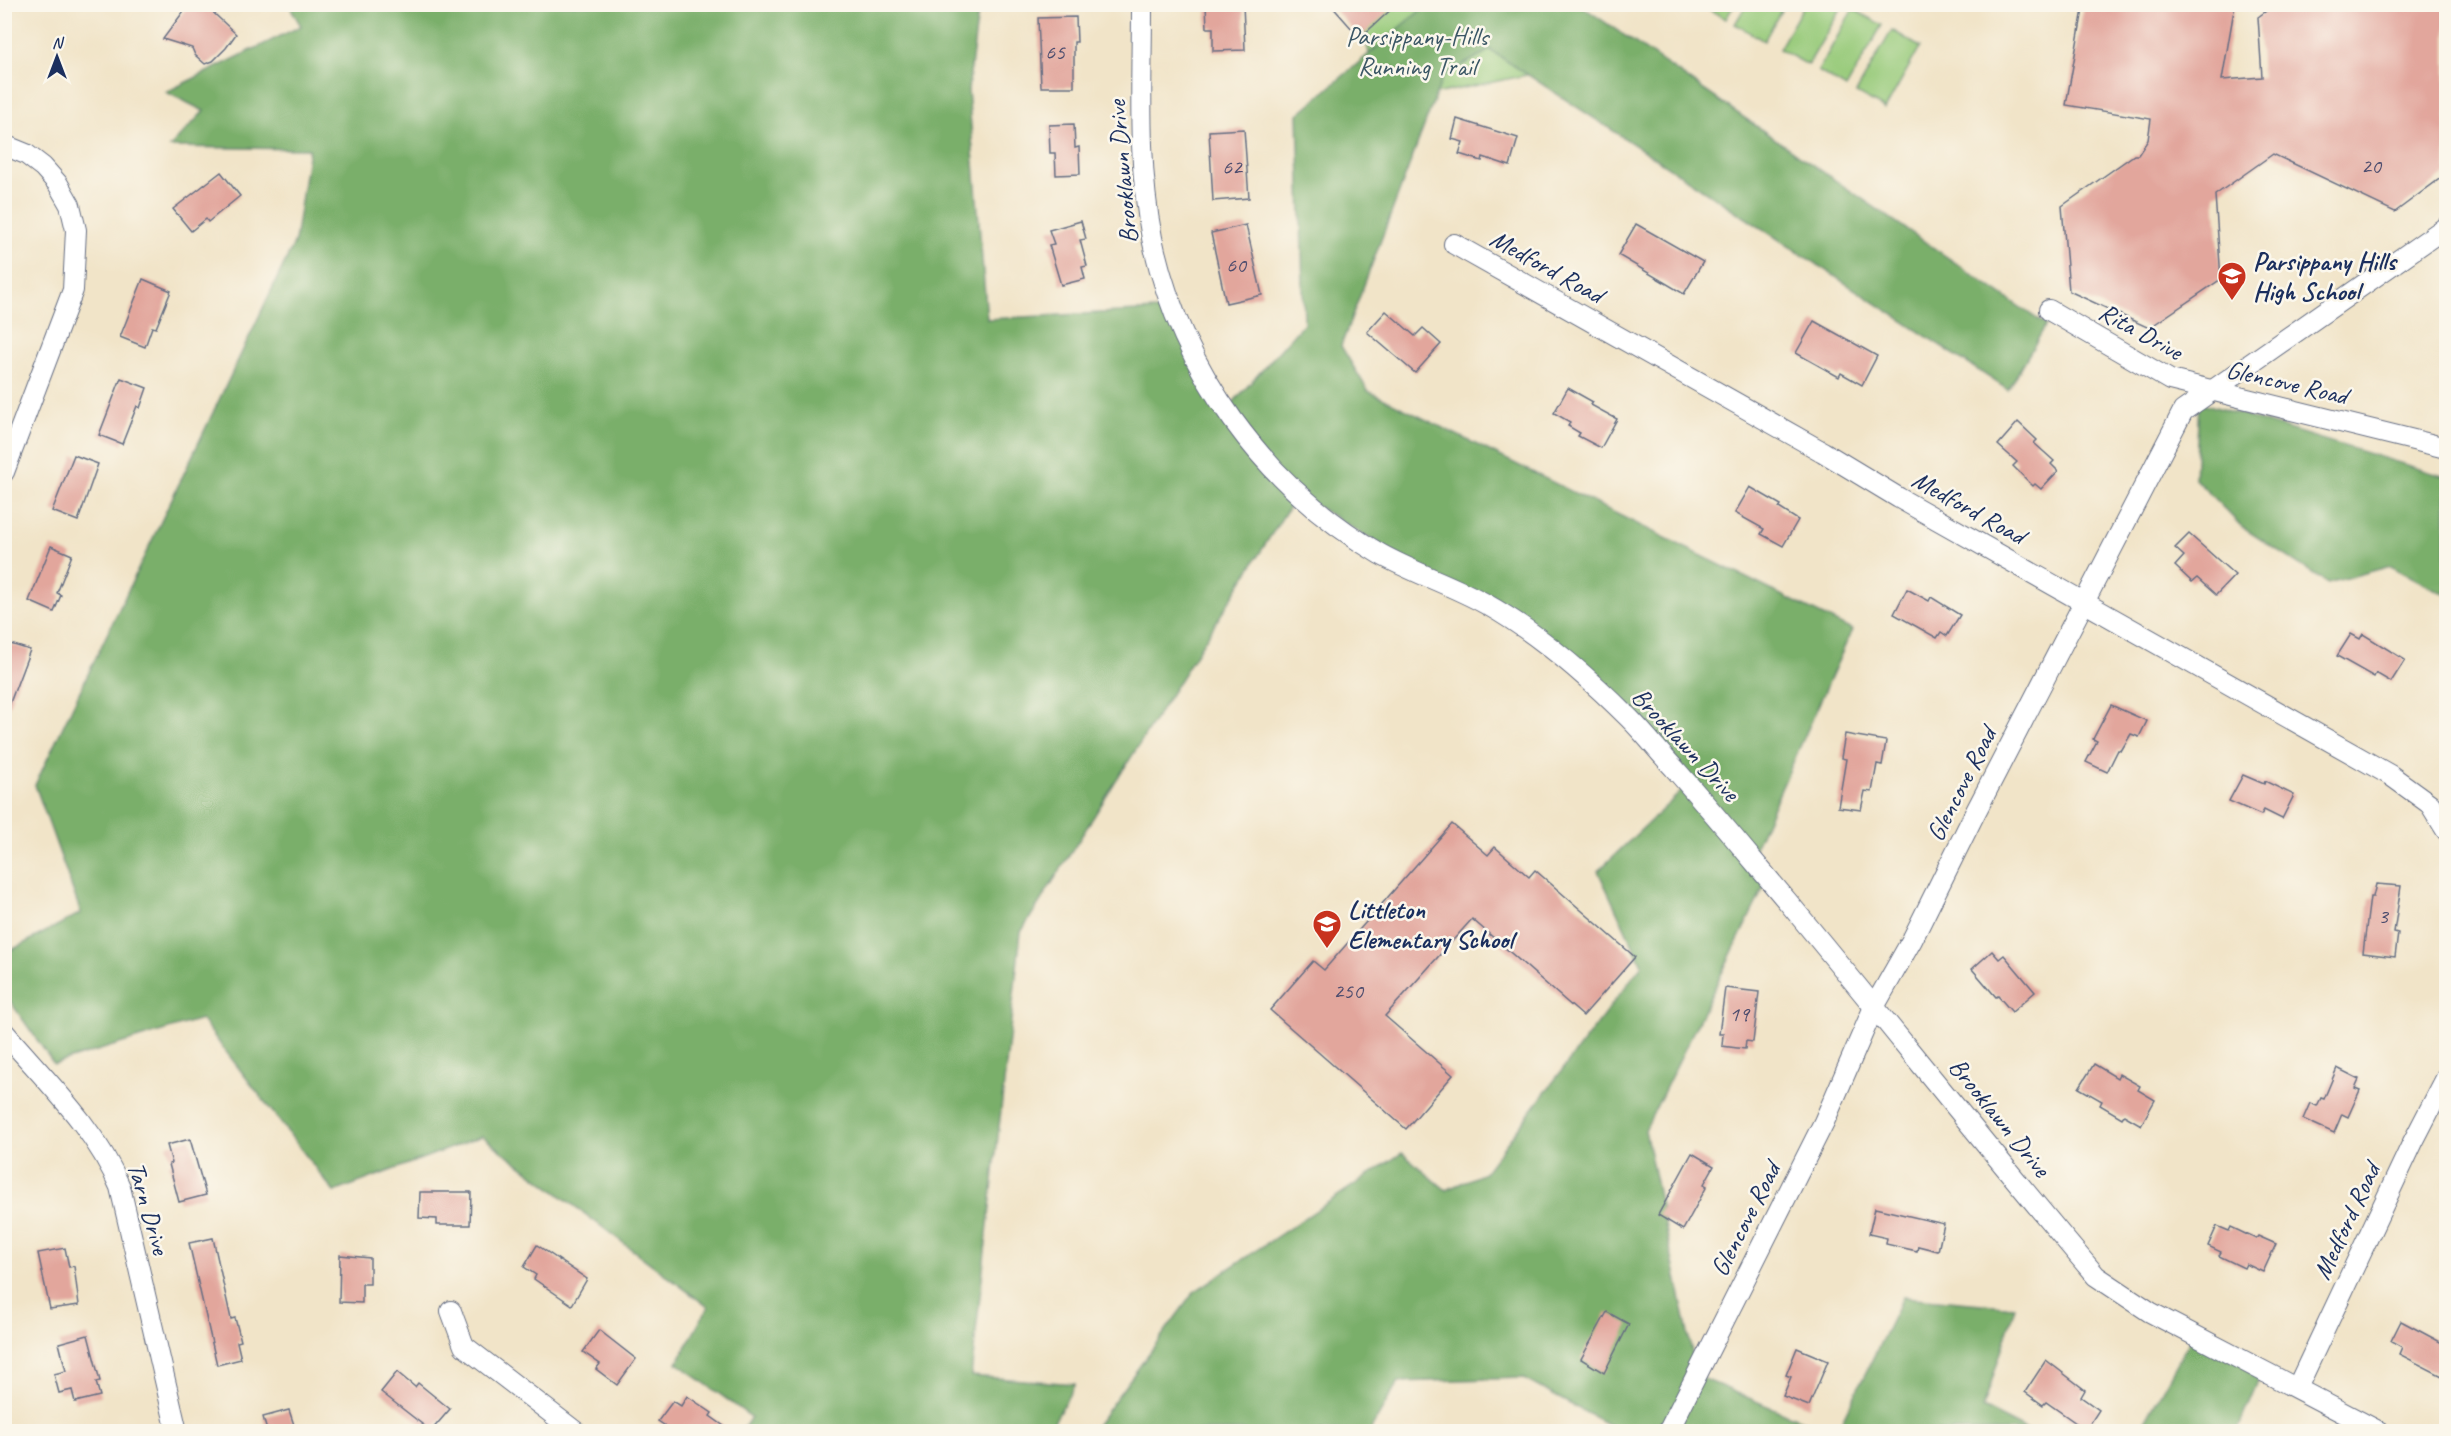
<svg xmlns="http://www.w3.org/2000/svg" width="2451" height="1436" font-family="Caveat,sans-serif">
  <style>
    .green { fill: #99cb7b; stroke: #5a7d6c; stroke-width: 1.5 }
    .forest { fill: #7aaf6b; stroke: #4a6f64; stroke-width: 1.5 }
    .building { fill: #e2a69c }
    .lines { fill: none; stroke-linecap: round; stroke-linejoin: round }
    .minor-casing { stroke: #666e83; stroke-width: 22 }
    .minor { stroke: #fff; stroke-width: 20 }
    .labels { text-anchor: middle; stroke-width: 5; stroke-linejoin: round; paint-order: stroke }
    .number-label { font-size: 22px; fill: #4d4d6e }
    .park-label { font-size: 26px; fill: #3a5665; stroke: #fbf7ec }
    .street-label { font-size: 26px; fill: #1b2f5e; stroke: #fbf7ec }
    .poi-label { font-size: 26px; font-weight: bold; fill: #1b2f5e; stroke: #fbf7ec; text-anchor: start }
  </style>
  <rect width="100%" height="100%" fill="#fbf7ec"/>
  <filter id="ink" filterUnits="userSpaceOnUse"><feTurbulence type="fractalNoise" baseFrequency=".0167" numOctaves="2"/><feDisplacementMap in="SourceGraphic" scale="12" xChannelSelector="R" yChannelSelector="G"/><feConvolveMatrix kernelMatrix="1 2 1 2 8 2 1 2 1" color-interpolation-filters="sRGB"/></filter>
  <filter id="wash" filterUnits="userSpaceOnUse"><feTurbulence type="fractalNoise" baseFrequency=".008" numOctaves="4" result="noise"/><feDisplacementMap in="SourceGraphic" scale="24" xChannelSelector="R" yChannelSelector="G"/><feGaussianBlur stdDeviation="1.35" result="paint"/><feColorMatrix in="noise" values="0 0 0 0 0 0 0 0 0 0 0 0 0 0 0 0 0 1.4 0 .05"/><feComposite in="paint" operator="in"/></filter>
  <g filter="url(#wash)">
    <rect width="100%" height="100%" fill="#f1e4c8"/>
    <g class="green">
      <path d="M 1357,5 L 1517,5 L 1527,75 L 1382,105 Z"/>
      <path d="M 1701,5 L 1734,5 L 1726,19 Z"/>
      <path d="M 1746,5 L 1784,5 L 1764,41 L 1735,24 Z"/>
      <path d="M 1804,5 L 1843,5 L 1808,65 L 1779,49 Z"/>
      <path d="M 1853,9 L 1882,25 L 1846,88 L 1818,71 Z"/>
      <path d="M 1892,30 L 1920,47 L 1885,109 L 1856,93 Z"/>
    </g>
    <g class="forest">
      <path d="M 289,5 L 979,5 L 968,90 L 987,319 L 1176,309 L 1229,407 L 1304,323 L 1298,114 L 1427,5 L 1580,5 L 2046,325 L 2008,390 L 1490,50 L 1443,76 L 1341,346 L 1368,391 L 1852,630 L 1749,861 L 1767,881 L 1645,1130 L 1697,1376 L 1826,1431 L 1620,1431 L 1522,1378 L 1398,1382 L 1370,1431 L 1092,1431 L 1194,1292 L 1402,1153 L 1446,1190 L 1484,1173 L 1642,965 L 1598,871 L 1686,787 L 1567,658 L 1297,494 L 1021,932 L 971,1376 L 1075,1384 L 1049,1431 L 742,1431 L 751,1417 L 677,1363 L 708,1307 L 482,1136 L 334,1192 L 201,1019 L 54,1064 L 5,994 L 4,954 L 81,913 L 35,785 L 295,241 L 309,149 L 170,147 L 204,111 L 166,92 L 301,26 Z"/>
      <path d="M 2199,402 L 2446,477 L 2446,595 L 2391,566 L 2328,583 L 2243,528 L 2195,479 Z"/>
      <path d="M 1903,1297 L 2015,1307 L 1983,1408 L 2028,1431 L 1837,1431 Z"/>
      <path d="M 2194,1333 L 2263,1369 L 2237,1431 L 2139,1432 Z"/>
    </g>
    <g id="blocks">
      <g class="building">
        <path d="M 189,4 L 204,4 L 236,34 L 226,48 L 213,61 L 205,64 L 195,55 L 192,48 L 163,39 Z"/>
        <path d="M 1206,4 L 1243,4 L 1245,50 L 1213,51 L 1213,28 L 1207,28 Z"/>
        <path d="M 1330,4 L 1397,4 L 1360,38 Z"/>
        <path d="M 2084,4 L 2235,4 L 2222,80 L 2262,77 L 2258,17 L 2276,4 L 2446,4 L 2446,174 L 2395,212 L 2273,154 L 2215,195 L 2221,279 L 2149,328 L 2069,291 L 2062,206 L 2134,155 L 2138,155 L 2148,140 L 2151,119 L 2066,105 Z"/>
        <path d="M 1076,17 L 1077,42 L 1074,42 L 1074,87 L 1041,87 L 1038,18 Z"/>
        <path d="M 1457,119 L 1518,138 L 1510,166 L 1483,157 L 1482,161 L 1459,154 L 1463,142 L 1452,139 Z"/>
        <path d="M 1074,124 L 1075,148 L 1079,147 L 1080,174 L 1056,175 L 1055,153 L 1050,153 L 1049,125 Z"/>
        <path d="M 1244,129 L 1249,198 L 1213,201 L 1209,131 Z"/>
        <path d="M 221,172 L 240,196 L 208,222 L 206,219 L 191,231 L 173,209 Z"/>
        <path d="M 1081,221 L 1086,239 L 1080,240 L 1087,266 L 1082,267 L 1085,279 L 1061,285 L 1049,245 L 1054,244 L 1049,230 Z"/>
        <path d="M 1636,224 L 1703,262 L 1684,294 L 1618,255 Z"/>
        <path d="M 1246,225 L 1262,295 L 1226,303 L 1211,233 Z"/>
        <path d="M 143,279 L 171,291 L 156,328 L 152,327 L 145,347 L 120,337 Z"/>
        <path d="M 1386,311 L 1415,336 L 1423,328 L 1441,344 L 1415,373 L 1367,332 Z"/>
        <path d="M 1814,321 L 1877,356 L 1862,385 L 1841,373 L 1839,377 L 1796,353 Z"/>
        <path d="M 121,378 L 147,388 L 140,408 L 137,406 L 122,444 L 99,435 Z"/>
        <path d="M 1568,388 L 1593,402 L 1591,405 L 1617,419 L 1601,448 L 1578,436 L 1580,433 L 1568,426 L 1570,422 L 1554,413 Z"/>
        <path d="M 2018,422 L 2037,440 L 2034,443 L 2054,461 L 2051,464 L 2058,471 L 2041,489 L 2035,484 L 2033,486 L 2013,466 L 2017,462 L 1998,445 Z"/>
        <path d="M 74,455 L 98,464 L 78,521 L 52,511 Z"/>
        <path d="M 1750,487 L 1781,505 L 1779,508 L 1798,520 L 1783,546 L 1761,534 L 1764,529 L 1735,513 Z"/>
        <path d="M 2189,534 L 2235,575 L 2216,595 L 2197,578 L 2192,582 L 2175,566 L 2184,556 L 2175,548 Z"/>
        <path d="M 51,546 L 72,555 L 57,593 L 61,595 L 54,612 L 29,601 Z"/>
        <path d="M 1907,589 L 1929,601 L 1931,597 L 1960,615 L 1947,636 L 1941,632 L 1937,638 L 1894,614 Z"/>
        <path d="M 2351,634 L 2360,639 L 2363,634 L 2405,660 L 2391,682 L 2376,673 L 2374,677 L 2337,656 Z"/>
        <path d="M 4,642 L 30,650 L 8,708 L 4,707 Z"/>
        <path d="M 2111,705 L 2147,721 L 2139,737 L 2131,734 L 2121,751 L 2118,750 L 2107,772 L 2086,762 L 2097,741 L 2093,739 Z"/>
        <path d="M 1845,734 L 1886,741 L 1882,765 L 1877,764 L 1872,792 L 1865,791 L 1861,810 L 1838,807 L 1846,759 L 1841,758 Z"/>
        <path d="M 2243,775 L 2264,784 L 2265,781 L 2294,795 L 2282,819 L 2264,810 L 2261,815 L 2229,801 Z"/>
        <path d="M 1452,824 L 1488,855 L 1495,847 L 1529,877 L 1535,870 L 1635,957 L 1583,1016 L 1472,919 L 1385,1016 L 1453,1075 L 1406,1129 L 1270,1010 L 1313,961 L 1324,970 Z"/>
        <path d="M 2376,884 L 2401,886 L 2394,932 L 2398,933 L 2395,957 L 2363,953 L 2370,897 L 2373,897 Z"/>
        <path d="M 1992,951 L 1999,959 L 2004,955 L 2035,992 L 2012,1012 L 1998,996 L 1996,997 L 1972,969 Z"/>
        <path d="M 1725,988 L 1759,992 L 1753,1042 L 1746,1041 L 1745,1049 L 1722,1046 L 1723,1034 L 1719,1034 Z"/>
        <path d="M 2094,1064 L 2117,1078 L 2119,1074 L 2140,1086 L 2138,1090 L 2155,1100 L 2141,1125 L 2124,1115 L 2122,1118 L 2100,1105 L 2102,1101 L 2079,1088 Z"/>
        <path d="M 2337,1068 L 2359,1079 L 2355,1088 L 2360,1090 L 2348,1117 L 2342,1114 L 2334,1133 L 2303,1119 L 2310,1103 L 2317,1106 L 2321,1098 L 2324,1099 Z"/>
        <path d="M 190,1139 L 206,1195 L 179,1202 L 169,1164 L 172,1163 L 167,1145 Z"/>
        <path d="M 1692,1153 L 1714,1166 L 1704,1184 L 1707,1186 L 1683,1230 L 1658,1215 Z"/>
        <path d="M 420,1192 L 471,1192 L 470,1225 L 437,1225 L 437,1219 L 419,1218 Z"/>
        <path d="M 1875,1208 L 1944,1224 L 1938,1251 L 1918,1246 L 1917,1251 L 1886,1244 L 1887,1238 L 1869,1234 Z"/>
        <path d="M 2217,1226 L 2229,1231 L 2231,1227 L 2256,1239 L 2258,1236 L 2276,1244 L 2263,1272 L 2246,1264 L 2244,1268 L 2219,1256 L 2221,1252 L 2208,1246 Z"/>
        <path d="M 213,1238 L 231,1319 L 235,1318 L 241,1341 L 237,1342 L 241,1359 L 217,1365 L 189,1243 Z"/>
        <path d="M 537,1245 L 587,1279 L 572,1305 L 534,1279 L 536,1275 L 524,1267 Z"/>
        <path d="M 65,1248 L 69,1267 L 74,1266 L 79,1305 L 50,1309 L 38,1253 Z"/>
        <path d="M 340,1255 L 370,1258 L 370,1284 L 362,1284 L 362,1303 L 339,1302 Z"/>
        <path d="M 1607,1312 L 1629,1324 L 1604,1373 L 1581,1359 Z"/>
        <path d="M 2401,1321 L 2446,1345 L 2446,1378 L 2399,1354 L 2402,1347 L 2391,1341 Z"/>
        <path d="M 599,1330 L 636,1359 L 617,1385 L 596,1369 L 600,1364 L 583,1352 Z"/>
        <path d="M 88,1335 L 100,1381 L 96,1382 L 100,1396 L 75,1402 L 72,1390 L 59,1393 L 54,1374 L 66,1371 L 59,1343 Z"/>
        <path d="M 1797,1348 L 1828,1361 L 1809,1406 L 1783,1396 L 1791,1377 L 1786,1375 Z"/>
        <path d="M 2046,1360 L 2085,1390 L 2081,1397 L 2099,1410 L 2086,1430 L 2046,1402 L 2043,1405 L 2025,1392 Z"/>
        <path d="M 397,1372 L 415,1387 L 418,1383 L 450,1409 L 431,1431 L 381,1392 Z"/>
        <path d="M 687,1396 L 712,1413 L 710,1416 L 731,1431 L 673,1431 L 658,1421 L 673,1401 L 681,1406 Z"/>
        <path d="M 289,1410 L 296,1431 L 267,1431 L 263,1417 Z"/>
      </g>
    </g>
  </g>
  <g filter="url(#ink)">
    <use href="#blocks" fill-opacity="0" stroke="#666e83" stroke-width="1.5"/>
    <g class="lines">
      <g class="minor-casing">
        <g id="minor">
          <path d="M 1142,4 C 1142,81 1137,162 1152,238 C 1180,370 1264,486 1380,554 C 1414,573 1452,585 1486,604 C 1538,633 1587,676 1629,718 C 1645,734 1659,752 1674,768 C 1713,812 1750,857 1788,902 C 1891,1026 1991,1153 2096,1276 L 2150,1312 L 2380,1432"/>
          <path d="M 4,145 L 26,154 L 43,167 L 58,184 L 70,205 L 76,230 L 73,290 L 4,472"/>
          <path d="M 1454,244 L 1823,452 L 1899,498 L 2390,775 L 2430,804 L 2446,830"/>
          <path d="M 2049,310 L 2170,380 L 2446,448"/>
          <path d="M 4,1032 C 46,1081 95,1127 120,1187 L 177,1432"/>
          <path d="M 451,1311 L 464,1346 L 576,1432"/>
          <path d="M 2297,1388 L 2413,1142 L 2446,1078"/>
          <path d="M 1668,1432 L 1824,1122 L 1874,1007 L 1912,940 L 1974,815 L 2183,411 L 2446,227"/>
        </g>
      </g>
      <use href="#minor" class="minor"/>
    </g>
  </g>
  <defs>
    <g id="school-pin" transform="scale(1.5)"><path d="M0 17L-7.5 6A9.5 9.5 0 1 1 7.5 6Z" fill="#c8321e" stroke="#fbf7ec"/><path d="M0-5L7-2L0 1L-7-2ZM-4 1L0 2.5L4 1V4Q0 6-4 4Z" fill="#fff"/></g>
  </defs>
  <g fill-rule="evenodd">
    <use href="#school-pin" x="2232" y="276"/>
    <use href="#school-pin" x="1327" y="924"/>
  </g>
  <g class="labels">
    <g class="number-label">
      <text x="1055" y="59">65</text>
      <text x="2371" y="173">20</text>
      <text x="1232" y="174">62</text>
      <text x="1236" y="272">60</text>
      <text x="2383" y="923">3</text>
      <text x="1348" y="998">250</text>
      <text x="1739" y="1021">19</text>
    </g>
    <g class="park-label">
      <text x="1417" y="45">Parsippany-Hills<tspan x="1417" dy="30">Running Trail</tspan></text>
    </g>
    <g class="street-label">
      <text transform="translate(1122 172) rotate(-95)" y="9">Brooklawn Drive</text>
      <text transform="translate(1547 266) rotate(29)" y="9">Medford Road</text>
      <text transform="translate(2141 331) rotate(29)" y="9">Rita Drive</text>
      <text transform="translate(2287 382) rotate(13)" y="9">Glencove Road</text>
      <text transform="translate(1969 507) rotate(29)" y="9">Medford Road</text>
      <text transform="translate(1686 744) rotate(47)" y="9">Brooklawn Drive</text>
      <text transform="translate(1961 784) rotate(-63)" y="9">Glencove Road</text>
      <text transform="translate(2000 1117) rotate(51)" y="9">Brooklawn Drive</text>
      <text transform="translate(149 1208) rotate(74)" y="9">Tarn Drive</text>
      <text transform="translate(1745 1219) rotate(-63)" y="9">Glencove Road</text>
      <text transform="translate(2346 1221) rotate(-65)" y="9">Medford Road</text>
    </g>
    <g class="poi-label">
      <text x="2253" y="270">Parsippany Hills<tspan x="2253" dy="30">High School</tspan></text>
      <text x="1348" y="918">Littleton<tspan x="1348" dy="30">Elementary School</tspan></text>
    </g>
  </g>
  <rect width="2451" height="1436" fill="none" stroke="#fbf7ec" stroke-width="24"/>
  <g transform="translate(57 57)" stroke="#fbf7ec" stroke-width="4.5" paint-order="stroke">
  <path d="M0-4.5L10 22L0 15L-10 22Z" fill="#1b2f5e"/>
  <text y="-9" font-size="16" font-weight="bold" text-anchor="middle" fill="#1b2f5e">N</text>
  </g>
</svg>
